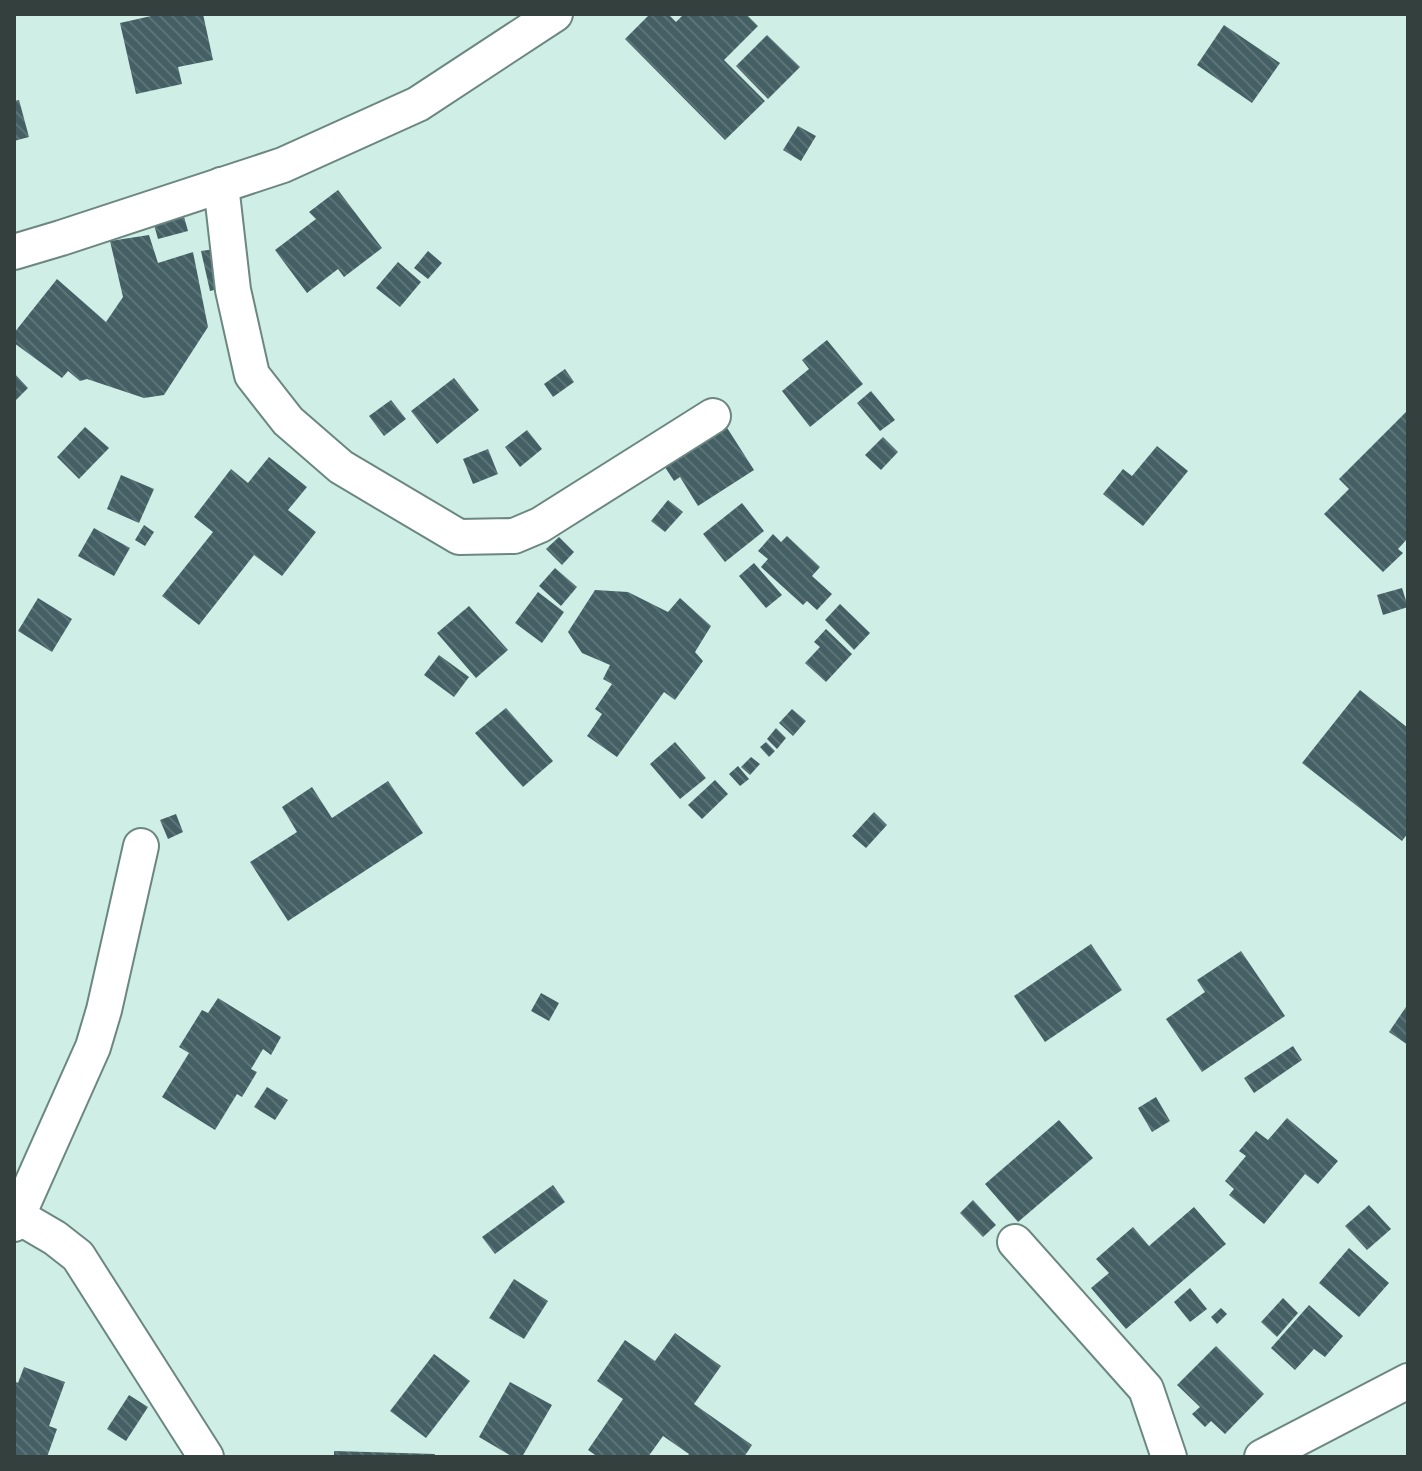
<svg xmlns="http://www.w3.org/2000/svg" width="1422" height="1471" font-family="'Fira Sans Condensed',sans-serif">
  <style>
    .building { fill: url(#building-back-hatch) }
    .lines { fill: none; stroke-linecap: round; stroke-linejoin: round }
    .minor-casing { stroke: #6b8780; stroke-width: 38 }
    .minor { stroke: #fff; stroke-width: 34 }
  </style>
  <defs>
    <pattern id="building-back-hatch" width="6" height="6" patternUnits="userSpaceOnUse" patternTransform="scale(2)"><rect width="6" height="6" fill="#446064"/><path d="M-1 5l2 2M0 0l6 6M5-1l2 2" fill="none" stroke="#5d7477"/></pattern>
  </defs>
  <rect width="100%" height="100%" fill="#cfeee6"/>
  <g class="building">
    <path d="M 160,14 L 203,14 L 213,60 L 178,67 L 182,84 L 136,94 L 120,23 Z"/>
    <path d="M 650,14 L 668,14 L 676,22 L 684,14 L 746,14 L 758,26 L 724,60 L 765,101 L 725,140 L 625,39 Z"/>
    <path d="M 1224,25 L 1280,63 L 1252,103 L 1197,65 Z"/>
    <path d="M 767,35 L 800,67 L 768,99 L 736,66 Z"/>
    <path d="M 19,100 L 29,137 L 14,141 L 14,101 Z"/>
    <path d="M 798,126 L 816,136 L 801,161 L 783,150 Z"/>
    <path d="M 338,190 L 382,248 L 344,277 L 338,269 L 307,293 L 275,250 L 316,219 L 309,212 Z"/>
    <path d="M 181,206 L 188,231 L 158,239 L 151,214 Z"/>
    <path d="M 149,235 L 158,263 L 193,252 L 208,327 L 164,395 L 144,398 L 87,379 L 80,381 L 68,371 L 62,378 L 14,343 L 14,333 L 57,279 L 106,322 L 123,297 L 110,241 Z"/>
    <path d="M 215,249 L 223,288 L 210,291 L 201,251 Z"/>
    <path d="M 428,251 L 442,263 L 428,279 L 414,268 Z"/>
    <path d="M 398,262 L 421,282 L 400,307 L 376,288 Z"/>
    <path d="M 827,340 L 863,384 L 810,427 L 782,391 L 809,369 L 802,360 Z"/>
    <path d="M 565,369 L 574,382 L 553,397 L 544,384 Z"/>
    <path d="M 14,373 L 28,388 L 14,402 Z"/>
    <path d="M 454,378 L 479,410 L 437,444 L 411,411 Z"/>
    <path d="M 871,391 L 895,420 L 880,431 L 857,403 Z"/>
    <path d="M 391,400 L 406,419 L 384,436 L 369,416 Z"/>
    <path d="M 1408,410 L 1408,538 L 1398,549 L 1403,553 L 1383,572 L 1324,514 L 1349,489 L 1339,479 Z"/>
    <path d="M 724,423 L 754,470 L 698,506 L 680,477 L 674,481 L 661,461 Z"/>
    <path d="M 85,427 L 109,448 L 79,479 L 57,457 Z"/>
    <path d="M 527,430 L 542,449 L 520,467 L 505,447 Z"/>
    <path d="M 883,437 L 898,452 L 881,470 L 865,455 Z"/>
    <path d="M 1157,446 L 1188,471 L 1143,526 L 1103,494 L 1123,469 L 1132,476 Z"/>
    <path d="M 488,449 L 498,474 L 473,484 L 463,459 Z"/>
    <path d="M 269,457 L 307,487 L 288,510 L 316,532 L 282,576 L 254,555 L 199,625 L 162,596 L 213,532 L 194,517 L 231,469 L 248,483 Z"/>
    <path d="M 121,475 L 154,489 L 139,523 L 107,509 Z"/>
    <path d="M 668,500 L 683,512 L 665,532 L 651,521 Z"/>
    <path d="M 742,503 L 764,531 L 725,562 L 703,534 Z"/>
    <path d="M 144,525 L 154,532 L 145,546 L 135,540 Z"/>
    <path d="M 94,528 L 130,548 L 114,576 L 78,556 Z"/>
    <path d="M 773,534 L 781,542 L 787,536 L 820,567 L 812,576 L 832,594 L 817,610 L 807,601 L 803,605 L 761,567 L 768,559 L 758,551 Z"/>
    <path d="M 559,537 L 574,552 L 562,565 L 546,549 Z"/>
    <path d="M 754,563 L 782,595 L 766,608 L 739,576 Z"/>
    <path d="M 555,568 L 577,587 L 561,606 L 539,586 Z"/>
    <path d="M 1402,588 L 1408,607 L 1383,615 L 1377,595 Z"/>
    <path d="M 595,590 L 628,592 L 668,612 L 680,598 L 711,626 L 695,652 L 703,661 L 675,700 L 664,692 L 617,757 L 587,736 L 602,714 L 595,709 L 612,684 L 603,679 L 610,665 L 582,653 L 568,632 Z"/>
    <path d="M 538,592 L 564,612 L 542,643 L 515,623 Z"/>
    <path d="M 38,598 L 72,619 L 52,652 L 18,631 Z"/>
    <path d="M 840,604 L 870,633 L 854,650 L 825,620 Z"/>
    <path d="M 469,606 L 508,650 L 476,678 L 437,633 Z"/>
    <path d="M 826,629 L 852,654 L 826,682 L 805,663 L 820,647 L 814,642 Z"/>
    <path d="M 439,655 L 469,677 L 454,697 L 424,675 Z"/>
    <path d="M 1360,690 L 1408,728 L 1408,833 L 1402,841 L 1302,763 Z"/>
    <path d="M 506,708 L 553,761 L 523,787 L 475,733 Z"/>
    <path d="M 792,709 L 806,721 L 793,736 L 779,723 Z"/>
    <path d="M 776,728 L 786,738 L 777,749 L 767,739 Z"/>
    <path d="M 675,742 L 706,778 L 680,799 L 650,764 Z"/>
    <path d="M 766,742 L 775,751 L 769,757 L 760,747 Z"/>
    <path d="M 751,757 L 760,764 L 750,775 L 741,767 Z"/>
    <path d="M 738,766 L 749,779 L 740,786 L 729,774 Z"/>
    <path d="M 715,780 L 728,794 L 702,819 L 688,805 Z"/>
    <path d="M 388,781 L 423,833 L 288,921 L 250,862 L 297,832 L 282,807 L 312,787 L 332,818 Z"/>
    <path d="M 874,812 L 887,825 L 866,848 L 852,836 Z"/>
    <path d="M 176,814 L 183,832 L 168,839 L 160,820 Z"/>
    <path d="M 1091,944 L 1122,990 L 1045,1042 L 1014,996 Z"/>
    <path d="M 1241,951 L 1285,1016 L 1202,1072 L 1166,1019 L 1205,992 L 1197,980 Z"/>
    <path d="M 541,993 L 559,1003 L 549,1021 L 531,1011 Z"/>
    <path d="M 218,998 L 281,1037 L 271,1055 L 263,1049 L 251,1069 L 257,1072 L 242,1097 L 237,1094 L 215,1130 L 162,1097 L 189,1053 L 179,1047 L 202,1010 L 208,1013 Z"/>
    <path d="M 1408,1004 L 1408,1045 L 1389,1032 Z"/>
    <path d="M 1293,1046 L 1302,1060 L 1254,1093 L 1244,1078 Z"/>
    <path d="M 267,1087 L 288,1100 L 275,1120 L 254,1107 Z"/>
    <path d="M 1156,1097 L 1170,1121 L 1152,1132 L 1138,1108 Z"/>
    <path d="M 1287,1118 L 1338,1161 L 1318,1184 L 1305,1174 L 1264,1224 L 1229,1195 L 1234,1189 L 1225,1181 L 1246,1156 L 1239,1151 L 1256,1131 L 1268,1140 Z"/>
    <path d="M 1059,1120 L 1093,1158 L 1018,1222 L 985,1184 Z"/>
    <path d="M 553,1185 L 565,1202 L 495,1254 L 482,1237 Z"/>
    <path d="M 973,1200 L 996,1225 L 983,1237 L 960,1213 Z"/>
    <path d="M 1369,1205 L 1391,1229 L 1367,1250 L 1345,1226 Z"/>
    <path d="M 1194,1207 L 1226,1244 L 1126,1329 L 1091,1288 L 1109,1273 L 1096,1259 L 1133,1227 L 1149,1246 Z"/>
    <path d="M 1349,1248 L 1389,1283 L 1359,1317 L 1319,1283 Z"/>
    <path d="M 514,1279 L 548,1301 L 524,1339 L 489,1318 Z"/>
    <path d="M 1190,1288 L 1207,1309 L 1190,1322 L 1174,1302 Z"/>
    <path d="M 1283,1298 L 1298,1313 L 1277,1337 L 1261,1322 Z"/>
    <path d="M 1309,1305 L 1343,1336 L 1325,1357 L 1314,1349 L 1295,1370 L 1271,1348 Z"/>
    <path d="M 1221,1308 L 1227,1314 L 1217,1324 L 1211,1317 Z"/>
    <path d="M 675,1333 L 721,1366 L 694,1404 L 752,1445 L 744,1457 L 687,1457 L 689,1454 L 663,1436 L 648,1457 L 598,1457 L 588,1450 L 623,1399 L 597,1381 L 625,1340 L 655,1361 Z"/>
    <path d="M 1216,1346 L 1264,1394 L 1225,1434 L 1211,1421 L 1205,1427 L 1192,1414 L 1200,1407 L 1177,1385 Z"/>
    <path d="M 434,1354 L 470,1381 L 426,1438 L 390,1411 Z"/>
    <path d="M 24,1367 L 65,1382 L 49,1426 L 57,1429 L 47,1457 L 14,1457 L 14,1381 L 18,1383 Z"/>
    <path d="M 510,1382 L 552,1405 L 522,1457 L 513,1457 L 479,1437 Z"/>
    <path d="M 129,1395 L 148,1407 L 126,1441 L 107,1429 Z"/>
    <path d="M 334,1451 L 435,1454 L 435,1457 L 334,1457 Z"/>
  </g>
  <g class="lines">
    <g class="minor-casing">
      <g id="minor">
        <path d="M 221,185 L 233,290 L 252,375 L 288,421 L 341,467 L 459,537 L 514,536 L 540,525 L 713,416"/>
        <path d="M 14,252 L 61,238 L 283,165 L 418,104 L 555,14"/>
        <path d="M 14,1214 L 55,1238 L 78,1256 L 206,1457"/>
        <path d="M 14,1224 L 93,1047 L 104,1010 L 141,846"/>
        <path d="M 1015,1242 L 1146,1389 L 1169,1457"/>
        <path d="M 1262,1457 L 1408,1381"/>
      </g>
    </g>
    <use href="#minor" class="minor"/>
  </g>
  <rect width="1422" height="1471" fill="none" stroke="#33403d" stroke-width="32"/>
</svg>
